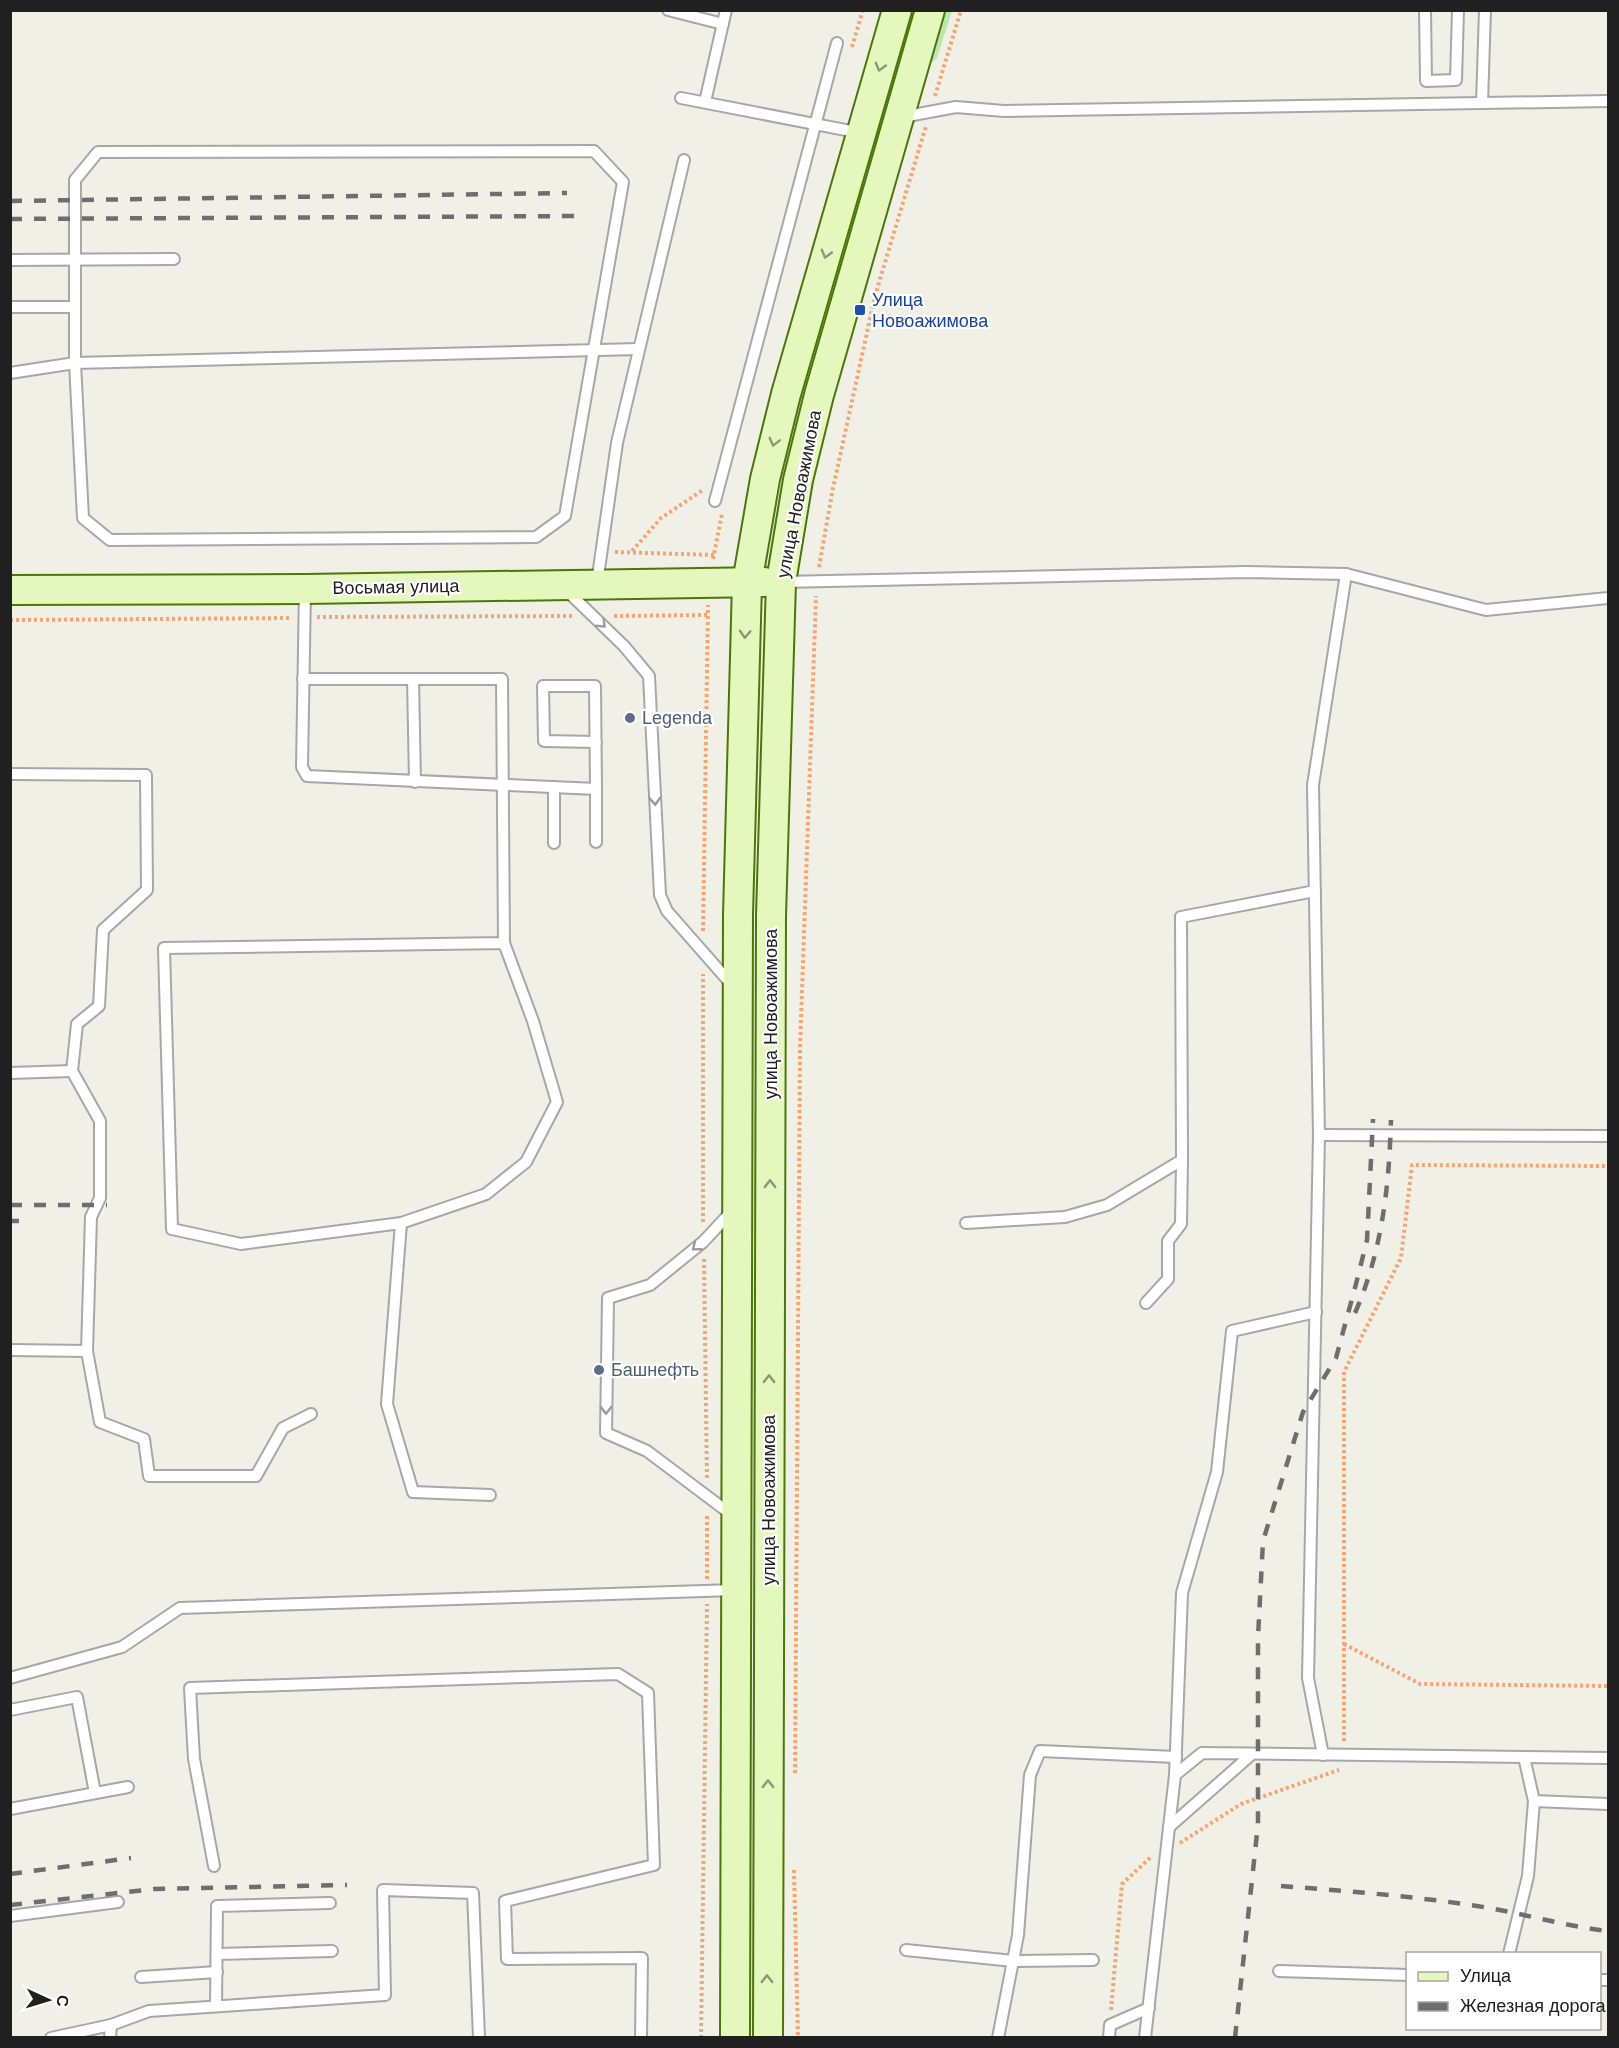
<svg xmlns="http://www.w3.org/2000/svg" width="1619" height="2048" font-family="Helvetica,sans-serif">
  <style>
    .grass { fill: #bbe8af }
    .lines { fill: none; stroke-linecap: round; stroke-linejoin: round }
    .lane-casing { stroke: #a7a7a7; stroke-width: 14 }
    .secondary-casing { stroke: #4b7608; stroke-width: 32 }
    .path { stroke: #f6a572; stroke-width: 4; stroke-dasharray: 3 3; stroke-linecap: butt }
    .lane { stroke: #fff; stroke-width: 10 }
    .secondary { stroke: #e4f8bd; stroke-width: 28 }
    .rail { stroke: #6e6e6e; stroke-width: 4.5; stroke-dasharray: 12 12; stroke-linecap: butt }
    .oneway { stroke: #8c9776 }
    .oneway2 { stroke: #9b9b9b }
    .transit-dot { fill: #1a4fb4; stroke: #fff; stroke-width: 2 }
    .service-dot { fill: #5c6f8a; stroke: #fff; stroke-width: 2 }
    .labels { text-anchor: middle; stroke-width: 4.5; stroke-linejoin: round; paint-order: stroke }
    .transit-label { font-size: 18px; fill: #164399; stroke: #fff; text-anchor: start }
    .street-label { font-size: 18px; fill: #202020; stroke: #fff }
    .service-label { font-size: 18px; fill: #4e5e75; stroke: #fff; text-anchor: start }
  </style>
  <rect width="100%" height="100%" fill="#f0f0e7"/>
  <path class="grass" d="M 945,11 L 952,11 L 937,58 L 929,65 Z"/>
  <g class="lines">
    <g class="lane-casing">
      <g id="lane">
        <path d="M 668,10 L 723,24"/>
        <path d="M 1425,10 L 1426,81 L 1456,80 L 1458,10"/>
        <path d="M 681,98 L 861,133"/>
        <path d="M 705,102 L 726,10"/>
        <path d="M 1482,103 L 1485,10"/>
        <path d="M 902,117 L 956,107 L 1004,111 L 1608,101"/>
        <path d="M 594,151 L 623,182 L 565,516 L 536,537 L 110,540 L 83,518 L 75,363 L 75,180 L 98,152 Z"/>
        <path d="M 10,260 L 174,259"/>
        <path d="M 10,307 L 75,307"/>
        <path d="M 10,373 L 75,363 L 639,349"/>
        <path d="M 715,501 L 837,43"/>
        <path d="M 781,582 L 1246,572 L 1346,574 L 1486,610 L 1608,598"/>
        <path d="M 597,583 L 617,443 L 684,160"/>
        <path d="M 305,590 L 302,767 L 307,776 L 596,789 L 595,686 L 543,686 L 544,741 L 596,742"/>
        <path d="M 566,590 L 624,646 L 649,676 L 660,895 L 667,911 L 732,985"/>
        <path d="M 303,679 L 502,679 L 504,943 L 164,948 L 172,1229 L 241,1244 L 401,1223 L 486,1194 L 526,1162 L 557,1102 L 533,1021 L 504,943"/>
        <path d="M 413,679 L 415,782"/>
        <path d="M 10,774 L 146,775 L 147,890 L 103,930 L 99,1006 L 77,1024 L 72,1071 L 100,1121 L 100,1198 L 91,1217 L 87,1351"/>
        <path d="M 596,842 L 596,789"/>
        <path d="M 554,843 L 554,787"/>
        <path d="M 10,1073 L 72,1071"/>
        <path d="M 1319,1135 L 1608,1136"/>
        <path d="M 401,1223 L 387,1404 L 413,1492 L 490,1495"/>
        <path d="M 966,1223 L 1065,1217 L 1107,1205 L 1182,1160 L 1181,917 L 1315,891"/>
        <path d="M 1146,1303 L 1168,1279 L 1168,1241 L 1181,1224 L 1182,1160"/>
        <path d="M 10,1350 L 87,1351 L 100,1422 L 144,1439 L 149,1476 L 256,1476 L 283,1428 L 311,1414"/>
        <path d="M 732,1515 L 647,1451 L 606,1433 L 608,1298 L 650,1285 L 703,1242 L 733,1210"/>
        <path d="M 10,1678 L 122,1647 L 180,1608 L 735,1590"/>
        <path d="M 10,1710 L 77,1697 L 95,1793"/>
        <path d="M 1323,1755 L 1308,1678 L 1319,1135 L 1313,785 L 1346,574"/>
        <path d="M 1524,1757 L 1534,1801 L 1608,1804"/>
        <path d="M 1175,1775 L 1182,1593 L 1217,1472 L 1232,1331 L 1316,1312"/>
        <path d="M 10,1809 L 128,1787"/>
        <path d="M 1169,1827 L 1252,1754"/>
        <path d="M 214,1866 L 194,1759 L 190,1688 L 618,1674 L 648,1693 L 654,1865 L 505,1901 L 507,1959 L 642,1958 L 641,2038"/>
        <path d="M 10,1916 L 118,1902"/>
        <path d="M 906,1950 L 1013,1961 L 1093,1960"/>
        <path d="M 217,1954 L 332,1951"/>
        <path d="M 1509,1954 L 1528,1876 L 1534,1801"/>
        <path d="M 1279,1971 L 1408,1975"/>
        <path d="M 141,1977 L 217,1972"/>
        <path d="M 1600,1980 L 1608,1980"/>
        <path d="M 216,2006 L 217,1906 L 330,1903"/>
        <path d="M 51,2038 L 111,2025 L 149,2011 L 385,1995 L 383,1890 L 473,1893 L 479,2038"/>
        <path d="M 110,2038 L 111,2025"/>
        <path d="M 998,2038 L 1018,1935 L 1030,1775 L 1040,1751 L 1176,1757"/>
        <path d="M 1109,2038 L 1110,2025 L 1149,2008"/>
        <path d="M 1145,2038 L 1175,1775 L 1202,1753 L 1608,1758"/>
      </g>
    </g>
    <g class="secondary-casing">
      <g id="secondary">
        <path d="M 10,590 L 305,589 L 764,582"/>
        <path d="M 735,2038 L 738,915 L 747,583 L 765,479 L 786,394 L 897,10"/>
        <path d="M 768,2038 L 771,916 L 781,582 L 798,480 L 819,395 L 930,10"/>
      </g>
    </g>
    <g class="path">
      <path d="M 852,47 L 863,10"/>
      <path d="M 935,96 L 961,10"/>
      <path d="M 632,551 L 661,518 L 703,490"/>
      <path d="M 615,552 L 714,555"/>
      <path d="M 713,559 L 722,514"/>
      <path d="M 819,567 L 833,488 L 875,296 L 926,126"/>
      <path d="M 614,616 L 707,615"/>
      <path d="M 317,617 L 574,616"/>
      <path d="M 10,620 L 292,618"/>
      <path d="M 703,931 L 708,605"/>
      <path d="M 703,1222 L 703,974"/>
      <path d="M 704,1259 L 707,1480"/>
      <path d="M 707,1579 L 707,1514"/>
      <path d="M 1344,1644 L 1420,1684 L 1608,1686"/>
      <path d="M 1344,1741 L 1344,1372 L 1401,1258 L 1412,1165 L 1608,1166"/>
      <path d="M 795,1773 L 800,1048 L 816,596"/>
      <path d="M 1180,1843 L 1241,1804 L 1339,1770"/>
      <path d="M 794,1870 L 798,2038"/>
      <path d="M 1111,2010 L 1122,1884 L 1152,1856"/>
      <path d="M 701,2038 L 707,1604"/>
    </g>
    <use href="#lane" class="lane"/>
    <use href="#secondary" class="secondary"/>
    <g class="rail">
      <path d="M 10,201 L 567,193"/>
      <path d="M 10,219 L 583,216"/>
      <path d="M 10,1205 L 107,1205"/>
      <path d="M 10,1221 L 19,1221"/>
      <path d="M 1355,1313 C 1382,1251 1389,1188 1391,1120"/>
      <path d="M 10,1874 L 131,1858"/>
      <path d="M 1281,1886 C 1347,1891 1412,1896 1477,1906 C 1522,1913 1564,1926 1608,1931"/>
      <path d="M 10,1905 L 154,1889 L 347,1885"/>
      <path d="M 1235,2038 L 1258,1824 L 1258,1637 L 1263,1541 L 1303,1412 L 1336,1358 L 1356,1284 L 1367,1240 L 1373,1119"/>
    </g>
  </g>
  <defs><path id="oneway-chevron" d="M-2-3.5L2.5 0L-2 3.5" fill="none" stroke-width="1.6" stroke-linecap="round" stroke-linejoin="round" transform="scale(1.5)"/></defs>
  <g class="oneway">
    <use href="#oneway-chevron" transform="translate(880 67) rotate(106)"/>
    <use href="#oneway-chevron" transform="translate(826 254) rotate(106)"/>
    <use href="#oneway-chevron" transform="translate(774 442) rotate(104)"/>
    <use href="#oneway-chevron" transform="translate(745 634) rotate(92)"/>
    <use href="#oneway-chevron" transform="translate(770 1184) rotate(-90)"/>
    <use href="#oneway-chevron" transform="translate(769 1379) rotate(-90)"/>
    <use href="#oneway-chevron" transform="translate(768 1784) rotate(-90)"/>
    <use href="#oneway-chevron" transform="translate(767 1979) rotate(-90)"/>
  </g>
  <g class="oneway2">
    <use href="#oneway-chevron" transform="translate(602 624) rotate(44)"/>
    <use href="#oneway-chevron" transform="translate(655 801) rotate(87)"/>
    <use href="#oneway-chevron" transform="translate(696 1247) rotate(141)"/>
    <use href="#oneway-chevron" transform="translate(606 1410) rotate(91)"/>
  </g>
  <rect class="transit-dot" x="854" y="304" width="12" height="12" rx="3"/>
  <g class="service-dot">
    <circle cx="630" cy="718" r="6"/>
    <circle cx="599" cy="1370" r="6"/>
  </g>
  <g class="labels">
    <g class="transit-label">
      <text x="872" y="306">Улица<tspan x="872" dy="21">Новоажимова</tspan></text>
    </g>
    <g class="street-label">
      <text transform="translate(799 494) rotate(-79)" y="6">улица Новоажимова</text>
      <text transform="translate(396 587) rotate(-1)" y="6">Восьмая улица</text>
      <text transform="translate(771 1014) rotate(-90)" y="6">улица Новоажимова</text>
      <text transform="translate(769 1500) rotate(-90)" y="6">улица Новоажимова</text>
    </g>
    <g class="service-label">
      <text x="642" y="724">Legenda</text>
      <text x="611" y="1376">Башнефть</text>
    </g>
  </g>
  <rect width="1619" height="2048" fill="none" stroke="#202020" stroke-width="24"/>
  <rect x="1406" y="1952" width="195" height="78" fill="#ffffff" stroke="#a6a6a6" stroke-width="1.5"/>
  <rect x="1418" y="1972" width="30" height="9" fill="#e4f8bd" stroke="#a6a6a6" stroke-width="1.5"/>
  <text x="1460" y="1982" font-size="18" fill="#202020">Улица</text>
  <rect x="1418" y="2002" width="30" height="9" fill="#6e6e6e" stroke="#a6a6a6" stroke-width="1.5"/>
  <text x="1460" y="2012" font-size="18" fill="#202020">Железная дорога</text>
  <g transform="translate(48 2000) rotate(94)" stroke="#ffffff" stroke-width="4.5" paint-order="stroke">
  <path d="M0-4.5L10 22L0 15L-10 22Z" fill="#202020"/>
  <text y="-9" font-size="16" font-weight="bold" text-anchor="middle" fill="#202020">С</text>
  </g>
</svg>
